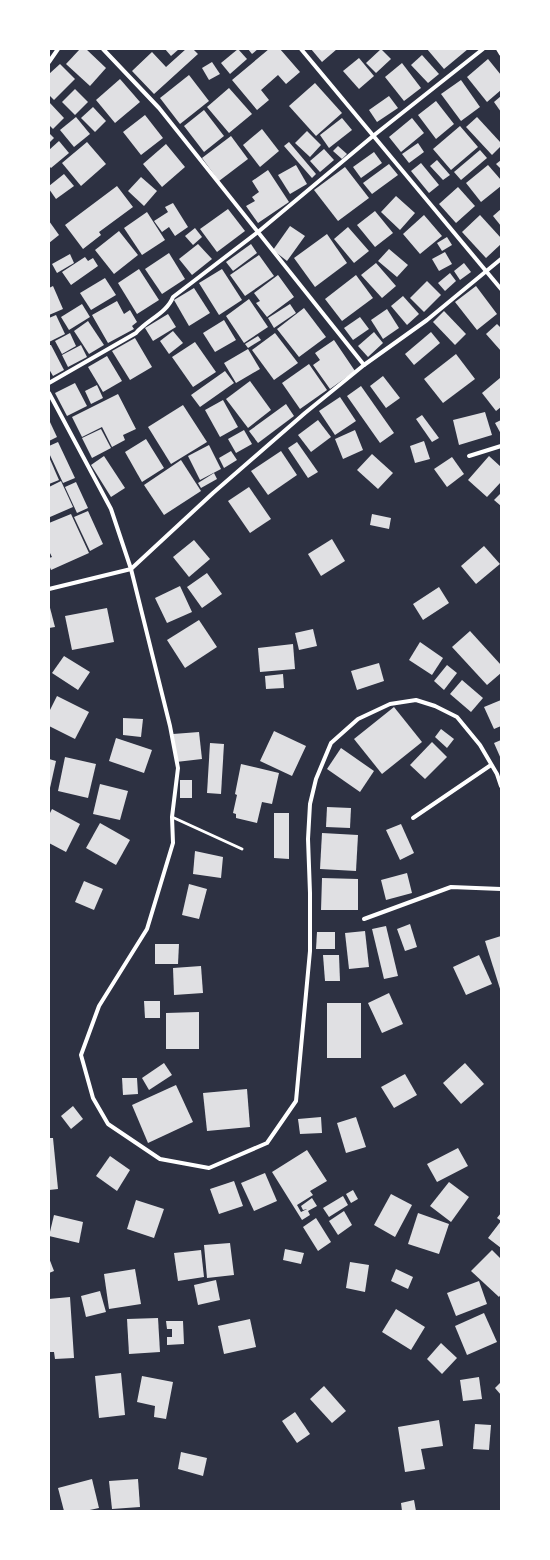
<svg xmlns="http://www.w3.org/2000/svg" width="550" height="1560" font-family="'Titillium Web',sans-serif">
  <style>
    .building { fill: #e0e0e3 }
    .lines { fill: none; stroke-linecap: round; stroke-linejoin: round }
    .service { stroke: #fff; stroke-width: 3 }
    .minor { stroke: #fff; stroke-width: 4 }
  </style>
  <rect width="100%" height="100%" fill="#2d3142"/>
  <g class="building">
    <path d="M 80,49 L 86,49 L 106,68 L 90,86 L 66,64 Z"/>
    <path d="M 165,49 L 179,49 L 171,56 Z"/>
    <path d="M 186,49 L 193,49 L 198,54 L 154,94 L 132,71 L 152,52 L 166,67 Z"/>
    <path d="M 238,49 L 247,59 L 230,74 L 221,63 Z"/>
    <path d="M 248,49 L 258,49 L 252,54 Z"/>
    <path d="M 269,49 L 280,49 L 300,72 L 286,84 L 278,75 L 261,90 L 269,100 L 257,110 L 232,80 Z"/>
    <path d="M 311,49 L 337,49 L 322,62 Z"/>
    <path d="M 381,49 L 391,59 L 376,73 L 366,63 Z"/>
    <path d="M 427,49 L 468,49 L 444,69 Z"/>
    <path d="M 422,55 L 439,74 L 428,83 L 411,65 Z"/>
    <path d="M 359,58 L 374,76 L 359,89 L 343,71 Z"/>
    <path d="M 488,59 L 501,75 L 501,90 L 487,102 L 467,77 Z"/>
    <path d="M 212,62 L 220,74 L 209,80 L 202,68 Z"/>
    <path d="M 402,63 L 421,88 L 404,101 L 385,77 Z"/>
    <path d="M 60,64 L 75,79 L 54,100 L 49,95 L 49,74 Z"/>
    <path d="M 189,75 L 209,101 L 180,124 L 160,98 Z"/>
    <path d="M 120,79 L 140,102 L 115,123 L 96,100 Z"/>
    <path d="M 461,80 L 480,107 L 461,121 L 441,94 Z"/>
    <path d="M 315,83 L 342,113 L 316,136 L 289,106 Z"/>
    <path d="M 229,88 L 252,114 L 229,133 L 207,107 Z"/>
    <path d="M 75,89 L 88,102 L 75,115 L 62,102 Z"/>
    <path d="M 389,96 L 398,108 L 377,122 L 369,110 Z"/>
    <path d="M 501,96 L 501,112 L 494,102 Z"/>
    <path d="M 436,101 L 454,124 L 436,139 L 418,115 Z"/>
    <path d="M 49,102 L 64,118 L 53,129 L 49,125 Z"/>
    <path d="M 93,107 L 106,121 L 95,132 L 81,118 Z"/>
    <path d="M 204,110 L 224,136 L 204,152 L 184,126 Z"/>
    <path d="M 145,115 L 163,138 L 141,155 L 123,132 Z"/>
    <path d="M 76,117 L 90,134 L 74,147 L 60,130 Z"/>
    <path d="M 477,117 L 501,143 L 501,146 L 492,155 L 466,127 Z"/>
    <path d="M 342,118 L 352,130 L 329,148 L 320,135 Z"/>
    <path d="M 412,118 L 424,133 L 401,152 L 389,137 Z"/>
    <path d="M 460,126 L 478,147 L 451,170 L 433,149 Z"/>
    <path d="M 262,129 L 279,151 L 260,167 L 243,145 Z"/>
    <path d="M 307,131 L 321,145 L 310,157 L 295,143 Z"/>
    <path d="M 49,133 L 54,138 L 49,143 Z"/>
    <path d="M 231,136 L 248,159 L 219,181 L 202,158 Z"/>
    <path d="M 59,141 L 69,153 L 51,168 L 49,166 L 49,150 Z"/>
    <path d="M 87,142 L 106,164 L 81,186 L 62,163 Z"/>
    <path d="M 289,142 L 316,174 L 312,178 L 284,146 Z"/>
    <path d="M 418,143 L 424,152 L 409,163 L 402,154 Z"/>
    <path d="M 166,144 L 185,167 L 162,187 L 143,164 Z"/>
    <path d="M 338,146 L 347,154 L 342,159 L 333,151 Z"/>
    <path d="M 324,149 L 334,160 L 320,172 L 310,161 Z"/>
    <path d="M 480,150 L 487,158 L 461,180 L 454,172 Z"/>
    <path d="M 374,152 L 382,163 L 361,178 L 353,167 Z"/>
    <path d="M 437,160 L 450,175 L 443,180 L 430,166 Z"/>
    <path d="M 501,160 L 501,169 L 496,164 Z"/>
    <path d="M 421,163 L 439,185 L 429,193 L 411,171 Z"/>
    <path d="M 389,164 L 398,175 L 372,194 L 363,183 Z"/>
    <path d="M 296,165 L 307,184 L 290,194 L 278,175 Z"/>
    <path d="M 488,165 L 501,180 L 501,186 L 481,202 L 466,183 Z"/>
    <path d="M 345,167 L 369,198 L 338,221 L 314,190 Z"/>
    <path d="M 268,170 L 289,202 L 258,223 L 246,206 L 255,201 L 252,197 L 259,192 L 252,181 Z"/>
    <path d="M 64,174 L 74,186 L 56,199 L 49,189 L 49,186 Z"/>
    <path d="M 141,177 L 157,191 L 144,206 L 128,191 Z"/>
    <path d="M 117,186 L 133,207 L 99,232 L 101,235 L 83,249 L 65,225 Z"/>
    <path d="M 458,187 L 475,206 L 456,223 L 439,204 Z"/>
    <path d="M 396,196 L 415,213 L 400,230 L 381,212 Z"/>
    <path d="M 173,203 L 188,227 L 175,236 L 169,227 L 162,232 L 154,221 L 168,212 L 165,207 Z"/>
    <path d="M 228,209 L 245,231 L 217,252 L 200,229 Z"/>
    <path d="M 501,209 L 501,226 L 493,216 Z"/>
    <path d="M 375,211 L 393,233 L 375,247 L 357,225 Z"/>
    <path d="M 147,212 L 165,240 L 142,255 L 124,228 Z"/>
    <path d="M 424,215 L 442,236 L 420,254 L 403,234 Z"/>
    <path d="M 480,215 L 501,238 L 501,244 L 486,258 L 462,232 Z"/>
    <path d="M 49,221 L 59,235 L 49,243 Z"/>
    <path d="M 290,226 L 305,236 L 287,261 L 273,250 Z"/>
    <path d="M 348,227 L 369,251 L 354,263 L 334,239 Z"/>
    <path d="M 195,228 L 202,237 L 193,245 L 185,236 Z"/>
    <path d="M 119,231 L 138,255 L 114,274 L 95,250 Z"/>
    <path d="M 327,234 L 347,263 L 315,287 L 294,258 Z"/>
    <path d="M 447,237 L 452,245 L 442,251 L 437,243 Z"/>
    <path d="M 198,244 L 212,259 L 192,275 L 179,259 Z"/>
    <path d="M 251,244 L 257,253 L 233,271 L 226,262 Z"/>
    <path d="M 389,249 L 408,265 L 397,277 L 378,261 Z"/>
    <path d="M 445,252 L 452,264 L 439,271 L 432,259 Z"/>
    <path d="M 169,253 L 185,279 L 162,294 L 145,269 Z"/>
    <path d="M 70,254 L 74,263 L 57,273 L 52,264 Z"/>
    <path d="M 259,255 L 274,276 L 245,296 L 230,275 Z"/>
    <path d="M 85,257 L 88,261 L 93,258 L 98,266 L 71,285 L 62,272 Z"/>
    <path d="M 376,263 L 396,286 L 382,298 L 361,275 Z"/>
    <path d="M 464,263 L 471,272 L 460,280 L 454,271 Z"/>
    <path d="M 139,269 L 159,300 L 137,314 L 118,283 Z"/>
    <path d="M 222,269 L 242,300 L 219,315 L 199,283 Z"/>
    <path d="M 450,273 L 456,281 L 445,291 L 438,283 Z"/>
    <path d="M 278,275 L 294,297 L 267,317 L 256,303 L 260,301 L 254,293 Z"/>
    <path d="M 356,275 L 373,298 L 342,321 L 325,299 Z"/>
    <path d="M 105,278 L 116,295 L 91,310 L 80,293 Z"/>
    <path d="M 427,281 L 441,295 L 424,312 L 410,298 Z"/>
    <path d="M 53,286 L 63,309 L 49,315 L 49,288 Z"/>
    <path d="M 476,286 L 497,314 L 477,330 L 455,302 Z"/>
    <path d="M 194,288 L 210,313 L 189,326 L 174,300 Z"/>
    <path d="M 403,296 L 419,314 L 407,325 L 391,306 Z"/>
    <path d="M 249,299 L 268,327 L 244,343 L 226,316 Z"/>
    <path d="M 117,301 L 124,314 L 130,310 L 137,322 L 132,326 L 134,329 L 108,343 L 92,315 Z"/>
    <path d="M 82,304 L 90,317 L 69,330 L 61,317 Z"/>
    <path d="M 290,304 L 296,313 L 274,328 L 268,318 Z"/>
    <path d="M 304,308 L 326,337 L 299,357 L 277,329 Z"/>
    <path d="M 387,309 L 399,328 L 383,339 L 371,320 Z"/>
    <path d="M 444,311 L 466,334 L 455,345 L 433,322 Z"/>
    <path d="M 168,314 L 176,327 L 153,341 L 145,328 Z"/>
    <path d="M 56,315 L 65,334 L 49,342 L 49,318 Z"/>
    <path d="M 360,317 L 369,329 L 353,340 L 344,328 Z"/>
    <path d="M 224,320 L 236,340 L 215,352 L 203,333 Z"/>
    <path d="M 88,321 L 104,345 L 89,354 L 74,331 Z"/>
    <path d="M 497,324 L 501,328 L 501,351 L 486,334 Z"/>
    <path d="M 173,331 L 183,343 L 169,354 L 160,341 Z"/>
    <path d="M 374,332 L 383,343 L 368,357 L 358,346 Z"/>
    <path d="M 431,332 L 440,343 L 414,365 L 405,354 Z"/>
    <path d="M 70,333 L 76,346 L 62,354 L 55,341 Z"/>
    <path d="M 275,333 L 298,363 L 274,380 L 252,350 Z"/>
    <path d="M 258,336 L 261,340 L 248,348 L 245,344 Z"/>
    <path d="M 135,338 L 152,367 L 130,380 L 112,351 Z"/>
    <path d="M 334,340 L 355,371 L 330,389 L 313,365 L 320,360 L 315,353 Z"/>
    <path d="M 195,342 L 216,372 L 193,387 L 172,357 Z"/>
    <path d="M 49,345 L 51,345 L 64,370 L 53,376 L 49,369 Z"/>
    <path d="M 81,345 L 87,357 L 68,367 L 62,355 Z"/>
    <path d="M 248,349 L 260,369 L 236,383 L 224,363 Z"/>
    <path d="M 456,354 L 475,379 L 443,403 L 424,379 Z"/>
    <path d="M 107,356 L 122,381 L 103,392 L 88,367 Z"/>
    <path d="M 309,364 L 327,390 L 300,409 L 282,383 Z"/>
    <path d="M 225,371 L 234,383 L 200,407 L 191,395 Z"/>
    <path d="M 383,376 L 400,398 L 386,408 L 370,386 Z"/>
    <path d="M 500,378 L 501,407 L 496,411 L 482,393 Z"/>
    <path d="M 250,381 L 271,410 L 248,428 L 226,399 Z"/>
    <path d="M 75,383 L 87,406 L 67,416 L 55,393 Z"/>
    <path d="M 97,385 L 103,398 L 91,404 L 85,391 Z"/>
    <path d="M 361,386 L 394,433 L 380,443 L 347,396 Z"/>
    <path d="M 118,394 L 136,429 L 123,435 L 125,440 L 112,447 L 102,427 L 82,437 L 72,417 Z"/>
    <path d="M 340,397 L 356,421 L 335,435 L 319,411 Z"/>
    <path d="M 223,400 L 238,427 L 220,437 L 205,410 Z"/>
    <path d="M 286,404 L 294,416 L 258,443 L 249,431 Z"/>
    <path d="M 183,405 L 207,442 L 171,464 L 148,427 Z"/>
    <path d="M 485,412 L 492,435 L 459,445 L 453,420 Z"/>
    <path d="M 422,415 L 439,438 L 432,442 L 416,419 Z"/>
    <path d="M 49,420 L 57,437 L 49,441 Z"/>
    <path d="M 318,420 L 331,437 L 311,452 L 298,435 Z"/>
    <path d="M 501,420 L 501,434 L 495,423 Z"/>
    <path d="M 101,429 L 111,448 L 92,458 L 82,438 Z"/>
    <path d="M 244,430 L 252,444 L 236,453 L 228,439 Z"/>
    <path d="M 355,430 L 363,450 L 343,459 L 335,439 Z"/>
    <path d="M 146,439 L 164,468 L 142,482 L 125,452 Z"/>
    <path d="M 424,441 L 430,459 L 415,463 L 410,446 Z"/>
    <path d="M 58,442 L 75,478 L 63,483 L 49,453 L 49,446 Z"/>
    <path d="M 297,442 L 318,472 L 308,478 L 288,448 Z"/>
    <path d="M 209,445 L 221,469 L 200,480 L 188,456 Z"/>
    <path d="M 231,451 L 237,460 L 224,468 L 219,458 Z"/>
    <path d="M 281,451 L 297,475 L 268,495 L 251,471 Z"/>
    <path d="M 372,454 L 393,473 L 378,489 L 357,470 Z"/>
    <path d="M 104,456 L 125,488 L 111,497 L 91,465 Z"/>
    <path d="M 489,456 L 501,467 L 501,482 L 487,497 L 468,480 Z"/>
    <path d="M 49,457 L 59,480 L 49,484 Z"/>
    <path d="M 452,457 L 464,474 L 447,487 L 434,469 Z"/>
    <path d="M 181,460 L 201,491 L 164,515 L 144,485 Z"/>
    <path d="M 214,473 L 217,479 L 201,488 L 198,483 Z"/>
    <path d="M 61,481 L 73,507 L 50,517 L 49,514 L 49,487 Z"/>
    <path d="M 76,482 L 88,508 L 77,513 L 65,487 Z"/>
    <path d="M 249,487 L 271,519 L 250,533 L 228,501 Z"/>
    <path d="M 501,493 L 501,506 L 494,500 Z"/>
    <path d="M 88,511 L 103,544 L 90,551 L 74,517 Z"/>
    <path d="M 71,514 L 89,553 L 51,570 L 49,565 L 49,558 L 52,557 L 49,551 L 49,523 Z"/>
    <path d="M 372,514 L 391,518 L 389,529 L 370,525 Z"/>
    <path d="M 332,539 L 345,561 L 321,576 L 308,554 Z"/>
    <path d="M 194,540 L 210,559 L 189,577 L 173,557 Z"/>
    <path d="M 484,546 L 500,564 L 476,584 L 461,566 Z"/>
    <path d="M 207,573 L 222,594 L 202,608 L 187,587 Z"/>
    <path d="M 180,586 L 192,612 L 167,623 L 155,598 Z"/>
    <path d="M 439,587 L 449,603 L 423,620 L 413,604 Z"/>
    <path d="M 49,604 L 55,627 L 49,628 Z"/>
    <path d="M 107,608 L 114,642 L 72,650 L 65,616 Z"/>
    <path d="M 199,620 L 217,647 L 185,668 L 167,640 Z"/>
    <path d="M 313,629 L 317,646 L 299,650 L 295,633 Z"/>
    <path d="M 470,631 L 501,665 L 501,673 L 487,685 L 452,647 Z"/>
    <path d="M 420,642 L 443,658 L 432,675 L 409,660 Z"/>
    <path d="M 293,644 L 295,669 L 260,672 L 258,648 Z"/>
    <path d="M 64,656 L 90,672 L 78,690 L 52,673 Z"/>
    <path d="M 379,663 L 384,681 L 357,690 L 351,671 Z"/>
    <path d="M 447,665 L 457,673 L 444,690 L 434,681 Z"/>
    <path d="M 283,674 L 284,688 L 266,689 L 265,676 Z"/>
    <path d="M 462,680 L 483,698 L 471,712 L 450,694 Z"/>
    <path d="M 57,696 L 89,712 L 75,739 L 49,726 L 49,712 Z"/>
    <path d="M 501,700 L 501,726 L 494,729 L 484,707 Z"/>
    <path d="M 394,707 L 422,742 L 382,774 L 354,739 Z"/>
    <path d="M 123,718 L 143,719 L 141,737 L 123,735 Z"/>
    <path d="M 441,729 L 454,739 L 447,748 L 435,737 Z"/>
    <path d="M 274,731 L 306,746 L 292,776 L 260,761 Z"/>
    <path d="M 199,732 L 202,759 L 176,762 L 173,734 Z"/>
    <path d="M 116,738 L 152,750 L 144,773 L 109,761 Z"/>
    <path d="M 501,740 L 501,759 L 494,743 Z"/>
    <path d="M 432,742 L 447,757 L 425,779 L 410,765 Z"/>
    <path d="M 210,743 L 224,744 L 221,794 L 207,793 Z"/>
    <path d="M 341,748 L 374,771 L 360,792 L 327,769 Z"/>
    <path d="M 65,757 L 96,764 L 88,798 L 58,791 Z"/>
    <path d="M 49,759 L 56,761 L 50,788 L 49,788 Z"/>
    <path d="M 241,764 L 279,773 L 272,804 L 262,802 L 257,823 L 236,818 L 236,814 L 233,813 L 237,795 L 235,794 Z"/>
    <rect x="180" y="780" width="12" height="18"/>
    <path d="M 100,784 L 128,791 L 120,820 L 93,814 Z"/>
    <path d="M 327,807 L 351,808 L 350,828 L 326,827 Z"/>
    <path d="M 52,809 L 80,824 L 66,852 L 49,843 L 49,815 Z"/>
    <path d="M 274,813 L 289,813 L 289,859 L 274,858 Z"/>
    <path d="M 100,823 L 130,840 L 116,865 L 86,848 Z"/>
    <path d="M 401,824 L 414,853 L 400,860 L 386,830 Z"/>
    <path d="M 322,833 L 358,835 L 356,871 L 320,869 Z"/>
    <path d="M 195,851 L 223,857 L 221,878 L 193,874 Z"/>
    <path d="M 407,873 L 412,893 L 386,900 L 381,880 Z"/>
    <path d="M 322,878 L 358,879 L 358,910 L 321,910 Z"/>
    <path d="M 84,881 L 103,889 L 94,910 L 75,902 Z"/>
    <path d="M 189,884 L 207,889 L 199,919 L 182,915 Z"/>
    <path d="M 410,924 L 417,947 L 405,951 L 397,929 Z"/>
    <path d="M 386,926 L 398,976 L 384,979 L 372,929 Z"/>
    <path d="M 365,931 L 369,967 L 349,969 L 345,933 Z"/>
    <path d="M 317,932 L 335,932 L 335,949 L 316,949 Z"/>
    <path d="M 501,936 L 501,992 L 485,941 Z"/>
    <path d="M 155,944 L 179,944 L 178,964 L 155,964 Z"/>
    <path d="M 323,955 L 339,955 L 340,981 L 325,981 Z"/>
    <path d="M 479,955 L 492,984 L 466,995 L 453,967 Z"/>
    <path d="M 201,966 L 203,993 L 174,995 L 173,968 Z"/>
    <path d="M 389,993 L 403,1024 L 382,1033 L 368,1003 Z"/>
    <path d="M 144,1001 L 160,1001 L 160,1018 L 145,1018 Z"/>
    <rect x="327" y="1003" width="34" height="55"/>
    <path d="M 199,1012 L 199,1049 L 166,1049 L 166,1013 Z"/>
    <path d="M 164,1063 L 172,1075 L 149,1090 L 142,1078 Z"/>
    <path d="M 465,1063 L 484,1084 L 461,1104 L 443,1083 Z"/>
    <path d="M 405,1074 L 417,1095 L 394,1108 L 381,1087 Z"/>
    <path d="M 122,1078 L 137,1078 L 138,1094 L 123,1095 Z"/>
    <path d="M 176,1085 L 193,1122 L 148,1143 L 132,1105 Z"/>
    <path d="M 247,1089 L 250,1127 L 207,1131 L 203,1093 Z"/>
    <path d="M 73,1106 L 83,1119 L 71,1129 L 61,1116 Z"/>
    <path d="M 321,1117 L 322,1133 L 300,1134 L 298,1119 Z"/>
    <path d="M 356,1117 L 366,1147 L 346,1153 L 337,1123 Z"/>
    <path d="M 49,1138 L 53,1138 L 58,1189 L 49,1190 Z"/>
    <path d="M 458,1148 L 468,1166 L 437,1182 L 427,1164 Z"/>
    <path d="M 307,1150 L 327,1181 L 310,1191 L 313,1195 L 297,1205 L 301,1212 L 307,1209 L 303,1210 L 301,1206 L 312,1198 L 317,1206 L 308,1211 L 310,1215 L 302,1220 L 272,1172 Z"/>
    <path d="M 110,1156 L 130,1170 L 117,1191 L 96,1176 Z"/>
    <path d="M 265,1173 L 277,1201 L 254,1211 L 241,1183 Z"/>
    <path d="M 234,1181 L 243,1206 L 219,1214 L 210,1189 Z"/>
    <path d="M 449,1182 L 469,1197 L 451,1222 L 430,1206 Z"/>
    <path d="M 353,1190 L 358,1199 L 351,1203 L 346,1194 Z"/>
    <path d="M 391,1194 L 412,1205 L 395,1237 L 374,1225 Z"/>
    <path d="M 343,1196 L 348,1205 L 329,1217 L 323,1208 Z"/>
    <path d="M 136,1200 L 164,1209 L 154,1238 L 127,1229 Z"/>
    <path d="M 344,1211 L 352,1225 L 338,1235 L 329,1221 Z"/>
    <path d="M 418,1213 L 449,1224 L 439,1254 L 408,1244 Z"/>
    <path d="M 501,1213 L 501,1248 L 488,1238 L 501,1221 L 497,1218 Z"/>
    <path d="M 54,1215 L 83,1222 L 79,1243 L 49,1236 Z"/>
    <path d="M 316,1218 L 331,1242 L 318,1251 L 303,1227 Z"/>
    <path d="M 230,1243 L 234,1275 L 207,1278 L 204,1245 Z"/>
    <path d="M 285,1249 L 304,1253 L 301,1264 L 283,1260 Z"/>
    <path d="M 201,1250 L 204,1277 L 178,1281 L 174,1253 Z"/>
    <path d="M 492,1250 L 501,1259 L 501,1294 L 499,1297 L 471,1271 Z"/>
    <path d="M 49,1258 L 54,1271 L 49,1273 Z"/>
    <path d="M 350,1262 L 369,1265 L 365,1292 L 346,1288 Z"/>
    <path d="M 135,1269 L 141,1304 L 109,1309 L 104,1274 Z"/>
    <path d="M 396,1269 L 413,1277 L 408,1289 L 391,1281 Z"/>
    <path d="M 216,1280 L 220,1300 L 198,1305 L 194,1285 Z"/>
    <path d="M 479,1281 L 487,1304 L 456,1316 L 447,1293 Z"/>
    <path d="M 100,1291 L 106,1312 L 86,1317 L 81,1296 Z"/>
    <path d="M 70,1297 L 74,1358 L 55,1359 L 54,1352 L 49,1352 L 49,1299 Z"/>
    <path d="M 396,1309 L 425,1327 L 411,1350 L 382,1332 Z"/>
    <path d="M 484,1313 L 497,1342 L 467,1355 L 455,1326 Z"/>
    <path d="M 158,1318 L 160,1352 L 129,1354 L 127,1319 Z"/>
    <path d="M 250,1319 L 256,1347 L 224,1354 L 218,1326 Z"/>
    <path d="M 166,1321 L 183,1321 L 184,1344 L 167,1345 L 167,1337 L 172,1337 L 172,1329 L 167,1329 Z"/>
    <path d="M 441,1343 L 457,1358 L 442,1374 L 427,1359 Z"/>
    <path d="M 121,1373 L 125,1415 L 99,1418 L 95,1376 Z"/>
    <path d="M 142,1376 L 173,1382 L 166,1419 L 154,1417 L 155,1406 L 137,1402 Z"/>
    <path d="M 479,1377 L 482,1399 L 463,1401 L 460,1380 Z"/>
    <path d="M 501,1382 L 501,1395 L 495,1388 Z"/>
    <path d="M 324,1386 L 346,1411 L 332,1423 L 310,1399 Z"/>
    <path d="M 295,1412 L 310,1434 L 297,1443 L 282,1421 Z"/>
    <path d="M 439,1420 L 443,1446 L 421,1449 L 425,1469 L 405,1472 L 398,1427 Z"/>
    <path d="M 475,1424 L 491,1425 L 489,1450 L 473,1449 Z"/>
    <path d="M 181,1452 L 207,1458 L 203,1476 L 178,1469 Z"/>
    <path d="M 92,1479 L 99,1508 L 85,1511 L 64,1511 L 58,1488 Z"/>
    <path d="M 138,1479 L 140,1507 L 112,1509 L 109,1481 Z"/>
    <path d="M 414,1500 L 416,1511 L 402,1511 L 401,1503 Z"/>
  </g>
  <g class="lines">
    <path class="service" d="M 172,817 L 242,849"/>
    <g class="minor">
      <path d="M 103,49 L 159,108 L 364,365"/>
      <path d="M 301,49 L 501,289"/>
      <path d="M 498,49 L 501,54"/>
      <path d="M 49,62 L 58,49"/>
      <path d="M 49,383 L 136,333 C 147,320 167,313 173,297 L 258,232 L 373,136 L 483,49"/>
      <path d="M 49,393 L 111,509 L 131,569 L 170,726 L 178,768 L 172,817 L 173,843 L 147,929 L 99,1006 L 81,1055 L 93,1098 L 108,1124 L 160,1159 L 209,1168 L 267,1143 L 296,1101 L 310,951 L 310,893 L 308,839 L 310,804 L 316,779 L 331,743 L 358,719 L 390,704 L 416,700 L 435,706 L 457,717 L 480,745 L 497,774 L 501,786"/>
      <path d="M 469,456 L 501,446"/>
      <path d="M 49,589 L 131,569 L 213,493 L 305,413 L 364,365 L 427,320 L 501,259"/>
      <path d="M 413,818 L 491,765"/>
      <path d="M 364,919 L 451,887 L 501,889"/>
    </g>
  </g>
  <rect width="550" height="1560" fill="none" stroke="#ffffff" stroke-width="100"/>
</svg>
